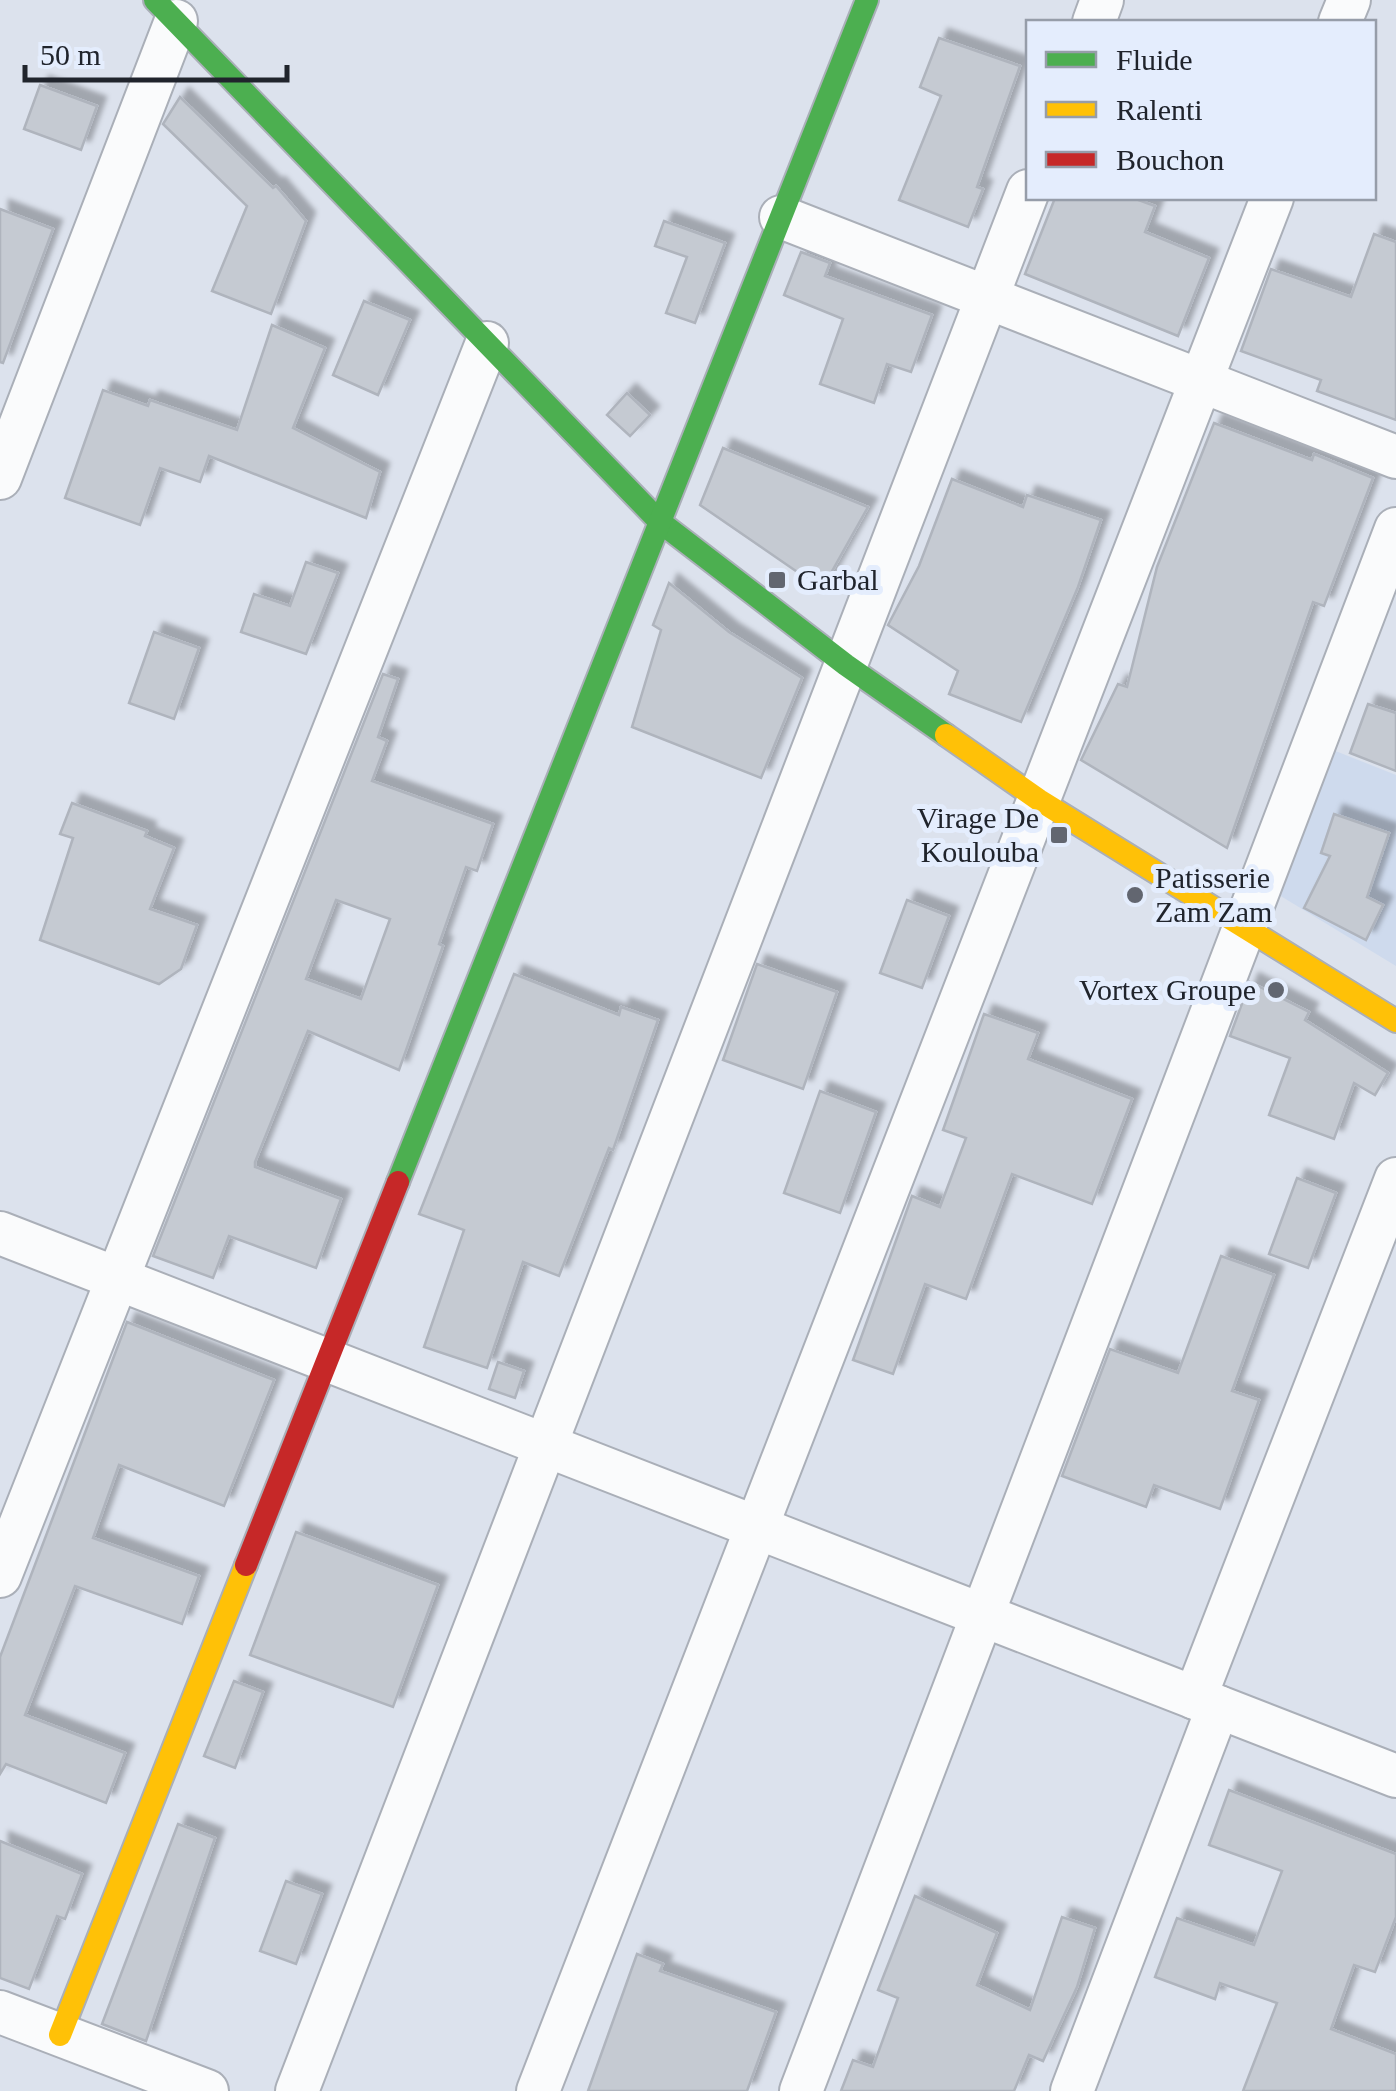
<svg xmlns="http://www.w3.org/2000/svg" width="1396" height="2091" font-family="'Times New Roman',serif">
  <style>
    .built { fill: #cedaed }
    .building { fill: #c5cad2; stroke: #afb4bd; stroke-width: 2.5; fill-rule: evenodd; filter: url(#shadow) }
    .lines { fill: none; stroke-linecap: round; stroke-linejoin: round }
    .street-casing { stroke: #aaafb8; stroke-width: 46 }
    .fast-casing { stroke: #aaafb8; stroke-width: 26 }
    .slow-casing { stroke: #aaafb8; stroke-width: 26 }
    .jam-casing { stroke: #aaafb8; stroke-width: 26 }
    .street { stroke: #fafbfc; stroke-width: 42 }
    .fast { stroke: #4caf50; stroke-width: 22 }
    .slow { stroke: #ffc107; stroke-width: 22 }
    .jam { stroke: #c62828; stroke-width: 22 }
    .poi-dot { fill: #626670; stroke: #e4edfd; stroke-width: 4 }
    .labels { text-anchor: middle; stroke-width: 10; stroke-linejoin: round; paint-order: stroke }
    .poi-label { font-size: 30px; fill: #20242c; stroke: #e4edfd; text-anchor: start }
  </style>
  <defs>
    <filter id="shadow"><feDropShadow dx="9" dy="-9" stdDeviation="2.5" flood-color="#0004"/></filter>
  </defs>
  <rect width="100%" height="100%" fill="#dce2ed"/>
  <path class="built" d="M 1333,750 L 1396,775 L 1396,966 L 1279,895 Z"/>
  <g class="building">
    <path d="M 939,38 L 1020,66 L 977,187 L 983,189 L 968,227 L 899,200 L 941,96 L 920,87 Z"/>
    <path d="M 40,85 L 97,106 L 81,150 L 24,129 Z"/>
    <path d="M 180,97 L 273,188 L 276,186 L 306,221 L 271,314 L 212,291 L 247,206 L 163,124 Z"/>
    <path d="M 1055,198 L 1133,198 L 1155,206 L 1145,232 L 1209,258 L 1178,336 L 1025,274 Z"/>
    <path d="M 0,209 L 53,229 L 3,363 L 0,362 Z"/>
    <path d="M 664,221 L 725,243 L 695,323 L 666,313 L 687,257 L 655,246 Z"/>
    <path d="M 1374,234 L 1396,242 L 1396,420 L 1317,391 L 1321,380 L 1241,351 L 1271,269 L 1351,297 Z"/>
    <path d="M 801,252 L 830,263 L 825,276 L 932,315 L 911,372 L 887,364 L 874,403 L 820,384 L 843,319 L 784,295 Z"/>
    <path d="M 364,301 L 410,320 L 378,395 L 333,375 Z"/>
    <path d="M 272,325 L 325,348 L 293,428 L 380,472 L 366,518 L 209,456 L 200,482 L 160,468 L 140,525 L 65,498 L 103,390 L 148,406 L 150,400 L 237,430 Z"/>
    <path d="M 627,393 L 650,415 L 630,436 L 607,415 Z"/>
    <path d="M 1214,423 L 1312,460 L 1314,454 L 1373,478 L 1324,606 L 1313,602 L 1227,848 L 1081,760 L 1118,684 L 1127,687 L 1157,567 Z"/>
    <path d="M 723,448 L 868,507 L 822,589 L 700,505 Z"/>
    <path d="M 952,479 L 1023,507 L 1027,495 L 1101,520 L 1078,587 L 1021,722 L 949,694 L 958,671 L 888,625 L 919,566 Z"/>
    <path d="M 306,562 L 338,573 L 306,654 L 241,632 L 254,594 L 290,606 Z"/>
    <path d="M 669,583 L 729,632 L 802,678 L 761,778 L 632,727 L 661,630 L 653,625 Z"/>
    <path d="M 154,632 L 199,648 L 174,719 L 129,703 Z"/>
    <path d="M 383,674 L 398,679 L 378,737 L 387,741 L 372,781 L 493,824 L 477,871 L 466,867 L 439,944 L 443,946 L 399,1070 L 308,1031 L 255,1162 L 255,1167 L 341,1199 L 316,1268 L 229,1236 L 213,1278 L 153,1256 ZM 336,900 L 390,919 L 361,999 L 306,979 Z"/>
    <path d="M 1368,704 L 1396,713 L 1396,771 L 1350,753 Z"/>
    <path d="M 72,803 L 147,831 L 145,836 L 174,848 L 150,909 L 197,925 L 181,969 L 159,984 L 40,940 L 73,838 L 60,834 Z"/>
    <path d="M 1334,814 L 1389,833 L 1367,897 L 1383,905 L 1366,940 L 1304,908 L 1330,856 L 1321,853 Z"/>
    <path d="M 907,900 L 949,916 L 922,988 L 880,973 Z"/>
    <path d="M 757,964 L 837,992 L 803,1089 L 723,1060 Z"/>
    <path d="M 514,974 L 619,1015 L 621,1007 L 658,1020 L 613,1150 L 609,1148 L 559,1276 L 523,1262 L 487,1368 L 424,1347 L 464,1230 L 419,1214 Z"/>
    <path d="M 1250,982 L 1309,1012 L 1305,1020 L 1388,1073 L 1375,1095 L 1354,1083 L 1334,1139 L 1269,1115 L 1290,1058 L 1230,1036 Z"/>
    <path d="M 984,1014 L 1038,1033 L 1028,1059 L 1132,1099 L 1092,1204 L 1012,1174 L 966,1299 L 925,1284 L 893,1374 L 853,1360 L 912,1196 L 940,1207 L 966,1138 L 943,1130 Z"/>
    <path d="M 820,1091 L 876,1112 L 840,1213 L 784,1193 Z"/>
    <path d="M 1297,1178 L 1336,1193 L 1308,1268 L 1269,1254 Z"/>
    <path d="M 1221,1256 L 1274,1275 L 1232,1391 L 1259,1400 L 1220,1509 L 1154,1485 L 1146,1507 L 1062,1476 L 1110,1349 L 1178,1373 Z"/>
    <path d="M 127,1322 L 274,1380 L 224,1506 L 119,1465 L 93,1538 L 199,1576 L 182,1624 L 75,1586 L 25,1715 L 125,1753 L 106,1803 L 6,1764 L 0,1774 L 0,1657 Z"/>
    <path d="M 498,1362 L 524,1371 L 515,1398 L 489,1389 Z"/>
    <path d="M 296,1532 L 438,1585 L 393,1707 L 250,1655 Z"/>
    <path d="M 234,1681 L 263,1692 L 235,1768 L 204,1756 Z"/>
    <path d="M 1229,1790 L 1396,1854 L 1396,1917 L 1375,1972 L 1354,1965 L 1331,2029 L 1396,2054 L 1396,2091 L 1243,2091 L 1277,2003 L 1220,1983 L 1215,1999 L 1155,1977 L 1177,1918 L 1254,1945 L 1282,1871 L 1209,1845 Z"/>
    <path d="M 178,1824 L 215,1838 L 146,2041 L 102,2024 Z"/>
    <path d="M 0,1841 L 82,1874 L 65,1919 L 57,1916 L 29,1989 L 0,1978 Z"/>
    <path d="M 286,1881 L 322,1894 L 296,1964 L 260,1951 Z"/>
    <path d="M 915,1896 L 997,1933 L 977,1985 L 1030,2010 L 1062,1917 L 1095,1928 L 1077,1987 L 1043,2061 L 1029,2055 L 1014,2091 L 841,2091 L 853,2060 L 873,2067 L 898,1998 L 878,1990 Z"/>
    <path d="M 637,1954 L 663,1964 L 660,1971 L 776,2012 L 747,2091 L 588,2091 Z"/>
  </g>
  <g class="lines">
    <g class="street-casing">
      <g id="street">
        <path d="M 1094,22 L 1102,0"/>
        <path d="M 1340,22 L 1349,0"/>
        <path d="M 781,217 L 1396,457"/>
        <path d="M 0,478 L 176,21"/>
        <path d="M 0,1233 L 1396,1776"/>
        <path d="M 0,1576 L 487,343"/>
        <path d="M 1195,1698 L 1396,1179"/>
        <path d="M 0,2012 L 207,2091"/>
        <path d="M 297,2091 L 1028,191"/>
        <path d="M 538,2091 L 1272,198"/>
        <path d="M 801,2091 L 1396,529"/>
        <path d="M 1072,2091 L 1218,1707"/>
      </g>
    </g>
    <g class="fast-casing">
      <g id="fast">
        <path d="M 155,0 L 660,522 L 846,665 L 946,735"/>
        <path d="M 398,1182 L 867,0"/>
      </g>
    </g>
    <g class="slow-casing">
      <g id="slow">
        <path d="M 946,735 L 1039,800 L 1396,1021"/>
        <path d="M 60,2035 L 246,1565"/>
      </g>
    </g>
    <g class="jam-casing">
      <path id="jam" d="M 246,1565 L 398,1182"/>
    </g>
    <use href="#street" class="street"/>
    <use href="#fast" class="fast"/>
    <use href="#slow" class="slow"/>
    <use href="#jam" class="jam"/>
  </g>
  <g class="poi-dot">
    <rect x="767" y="570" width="20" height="20" rx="5"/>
    <rect x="1049" y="825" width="20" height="20" rx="5"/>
    <circle cx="1135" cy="895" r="10"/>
    <circle cx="1276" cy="990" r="10"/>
  </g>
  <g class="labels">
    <g class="poi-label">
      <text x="797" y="590">Garbal</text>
      <text x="1039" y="828" text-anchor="end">Virage De<tspan x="1039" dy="34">Koulouba</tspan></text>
      <text x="1155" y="888">Patisserie<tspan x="1155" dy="34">Zam Zam</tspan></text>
      <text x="1256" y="1000" text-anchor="end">Vortex Groupe</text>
    </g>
  </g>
  <rect x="1026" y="20" width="350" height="180" fill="#e4edfd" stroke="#969da9" stroke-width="2.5"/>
  <rect x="1046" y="52" width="50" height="15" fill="#4caf50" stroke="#969da9" stroke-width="2.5"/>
  <text x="1116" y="70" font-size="30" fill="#20242c">Fluide</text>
  <rect x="1046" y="102" width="50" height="15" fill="#ffc107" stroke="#969da9" stroke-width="2.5"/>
  <text x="1116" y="120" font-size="30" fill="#20242c">Ralenti</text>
  <rect x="1046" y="152" width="50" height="15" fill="#c62828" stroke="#969da9" stroke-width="2.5"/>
  <text x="1116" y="170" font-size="30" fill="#20242c">Bouchon</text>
  <path d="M25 65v15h262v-15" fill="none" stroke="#20242c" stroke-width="5"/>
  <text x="40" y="65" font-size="30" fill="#20242c" stroke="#e4edfd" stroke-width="8" paint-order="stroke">50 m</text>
</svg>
